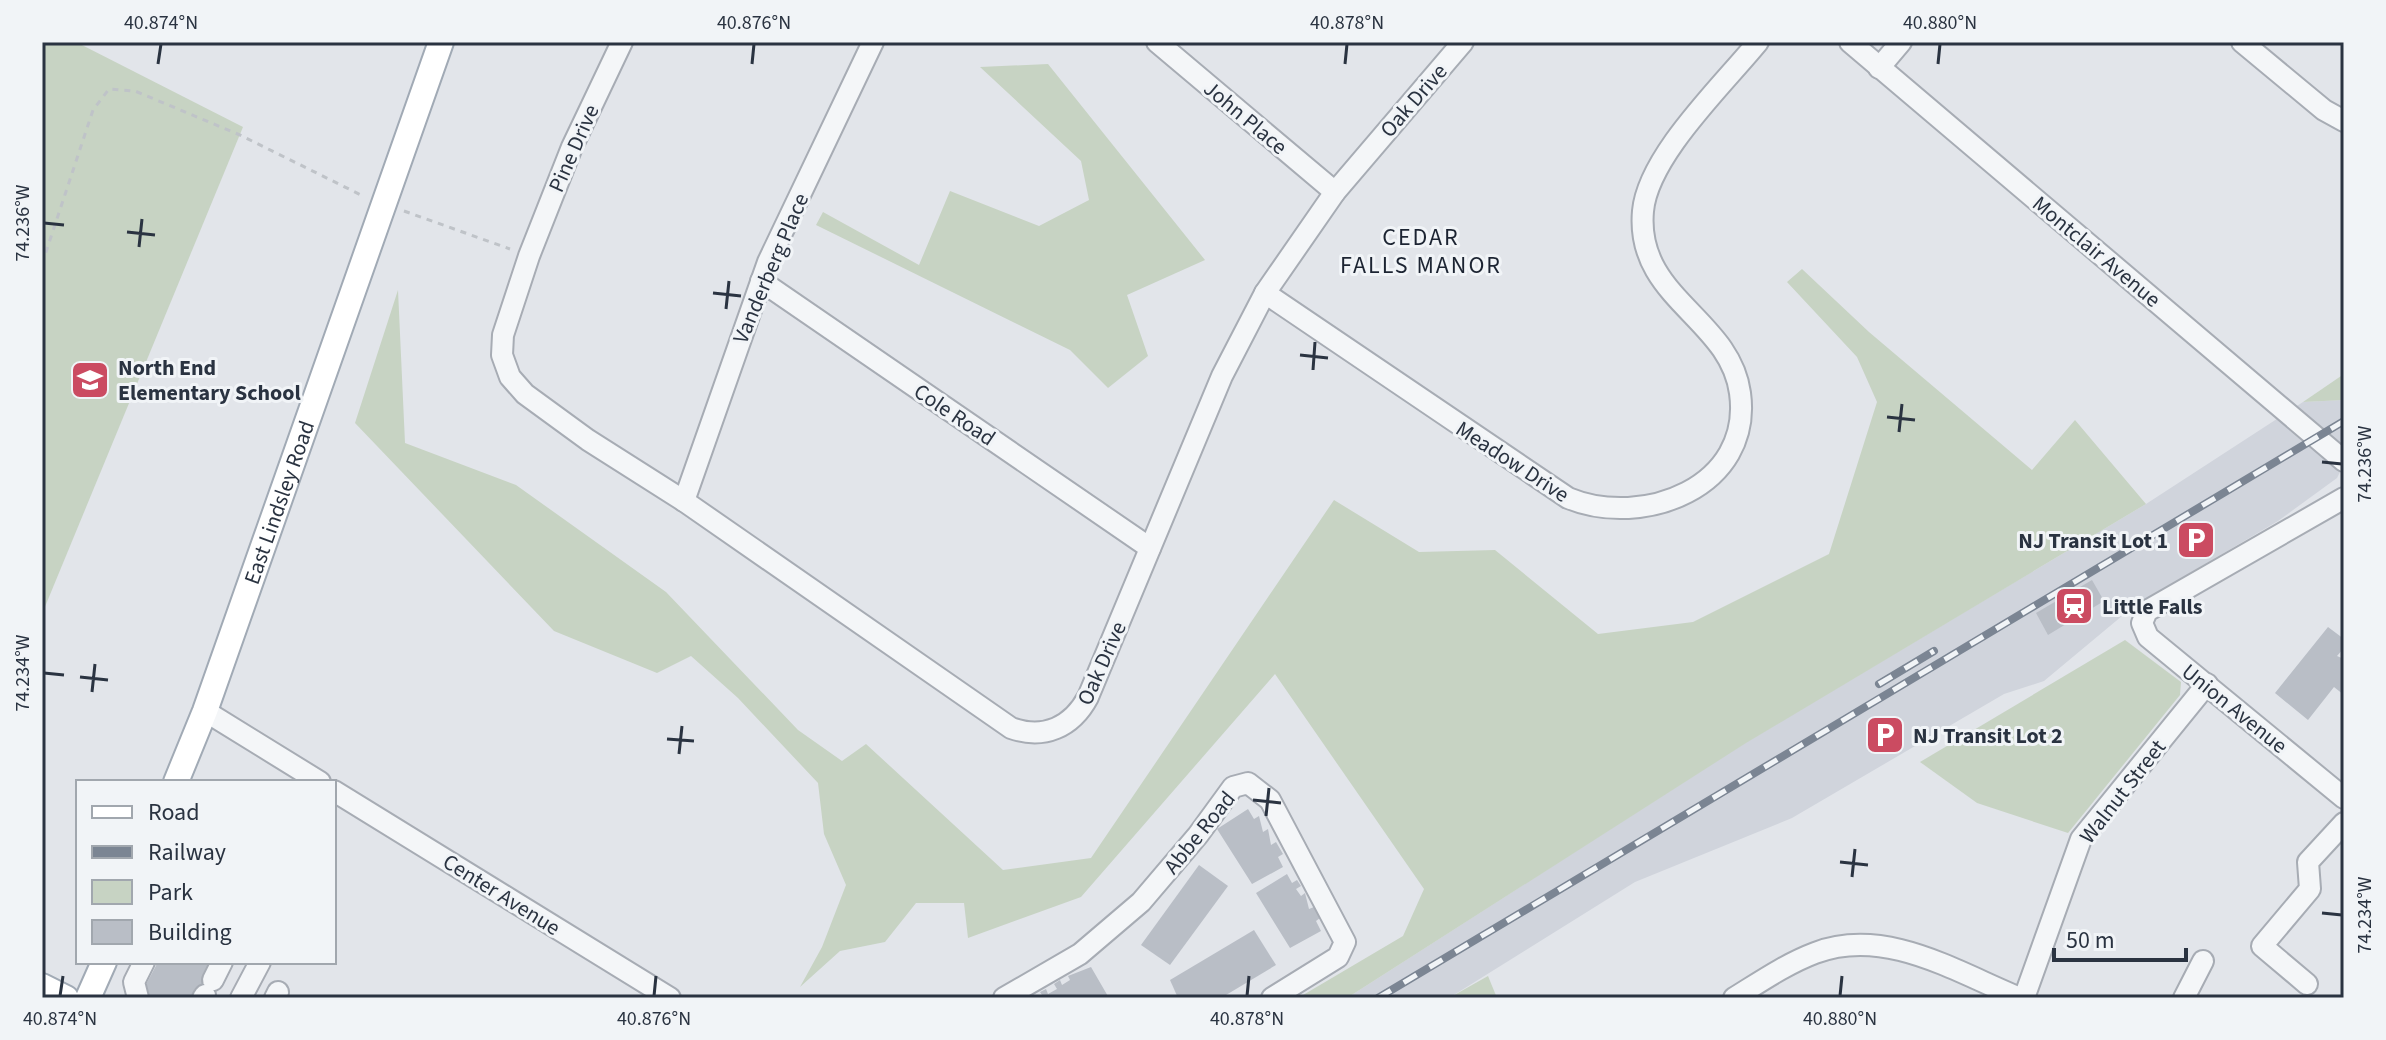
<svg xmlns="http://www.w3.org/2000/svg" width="2386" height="1040" font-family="'Source Sans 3',sans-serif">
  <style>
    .built { fill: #d0d4dc }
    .green { fill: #c7d3c3 }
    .building { fill: #b9bec6 }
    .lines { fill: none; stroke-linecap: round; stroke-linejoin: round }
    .minor-casing { stroke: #a7acb4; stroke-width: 24 }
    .major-casing { stroke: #a1aab5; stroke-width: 28 }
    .path { stroke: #bfc3c8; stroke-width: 3; stroke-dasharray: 6 6; stroke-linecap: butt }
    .minor { stroke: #f4f6f8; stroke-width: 20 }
    .major { stroke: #fff; stroke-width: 24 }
    .rail-casing { stroke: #7b8593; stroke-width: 8 }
    .rail { stroke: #f1f4f7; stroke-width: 5; stroke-dasharray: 15; stroke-linecap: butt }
    .ticks { fill: none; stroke: #2a3341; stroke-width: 3 }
    .labels { text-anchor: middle; stroke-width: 6; stroke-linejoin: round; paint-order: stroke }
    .street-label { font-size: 22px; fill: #2a3341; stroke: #f1f4f7 }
    .poi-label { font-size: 22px; font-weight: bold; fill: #2a3341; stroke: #f1f4f7; text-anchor: start }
    .neighbourhood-label { font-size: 24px; letter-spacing: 2px; fill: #1c2432; stroke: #f1f4f7 }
    .neatline { fill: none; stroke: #2a3341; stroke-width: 3 }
    .ticks-label { font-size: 20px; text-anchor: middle; fill: #2a3341 }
  </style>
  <rect width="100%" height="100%" fill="#e2e5ea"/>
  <path class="built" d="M 2344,400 L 2344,464 L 2337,478 L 2278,521 L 2134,606 L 2044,681 L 2004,694 L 1792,818 L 1635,882 L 1449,998 L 1347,998 L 1745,743 L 2146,504 L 2303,402 Z"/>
  <g class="green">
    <path d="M 42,42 L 76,42 L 243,127 L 42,614 Z"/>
    <path d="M 1048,64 L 1205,260 L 1127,295 L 1148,356 L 1108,388 L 1070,350 L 816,225 L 823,212 L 919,265 L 950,191 L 1039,226 L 1089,200 L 1081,161 L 980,67 Z"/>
    <path d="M 1802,269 L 1869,332 L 2032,470 L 2075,420 L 2146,504 L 1746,743 L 1347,998 L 1298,998 L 1403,936 L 1424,889 L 1275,674 L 1081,897 L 968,938 L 964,903 L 916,903 L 885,942 L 840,951 L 800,987 L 822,947 L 846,885 L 824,834 L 818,783 L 738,698 L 691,656 L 657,673 L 554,631 L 355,423 L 398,290 L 405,443 L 516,485 L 666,592 L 798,730 L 842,761 L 866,744 L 1003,870 L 1091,858 L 1334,500 L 1419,552 L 1495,550 L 1598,634 L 1693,622 L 1829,554 L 1877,402 L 1857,357 L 1787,282 Z"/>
    <path d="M 2344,374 L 2344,400 L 2303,402 Z"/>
    <path d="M 2125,640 L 2181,682 L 2180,695 L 2068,833 L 1977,803 L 1920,762 Z"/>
    <path d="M 1488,976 L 1497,998 L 1449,998 Z"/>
  </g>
  <g class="building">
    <path d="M 2092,580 L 2104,601 L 2048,635 L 2036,613 Z"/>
    <path d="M 2328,627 L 2344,639 L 2344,648 L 2337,656 L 2344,659 L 2344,695 L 2334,687 L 2308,720 L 2275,693 Z"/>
    <path d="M 1248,809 L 1254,819 L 1259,816 L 1263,832 L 1268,829 L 1271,845 L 1276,842 L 1283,854 L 1278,857 L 1283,867 L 1252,884 L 1217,829 Z"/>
    <path d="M 1199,865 L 1228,886 L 1170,965 L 1141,945 Z"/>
    <path d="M 1287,874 L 1292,883 L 1297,880 L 1301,886 L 1296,889 L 1301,896 L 1305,893 L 1309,909 L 1314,907 L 1320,918 L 1316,921 L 1321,931 L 1290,948 L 1256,893 Z"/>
    <path d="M 1254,930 L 1276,965 L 1221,998 L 1178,998 L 1170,980 Z"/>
    <path d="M 158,962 L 212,962 L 204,975 L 213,980 L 205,995 L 195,989 L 190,998 L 151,998 L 142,992 Z"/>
    <path d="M 1091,967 L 1109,998 L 1044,998 L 1040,992 L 1046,989 L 1048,994 L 1057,989 L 1054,984 L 1060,980 L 1062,985 L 1070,980 L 1068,976 Z"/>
  </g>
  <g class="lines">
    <g class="minor-casing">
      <g id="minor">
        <path d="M 622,42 L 572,147 L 529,256 L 503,335 L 502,355 L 510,377 L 525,394 L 588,440 L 684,501 L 1011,728 C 1044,740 1072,727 1088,697 L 1222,376 L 1265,293 L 1335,192 L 1463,42"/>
        <path d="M 1157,42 L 1335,192"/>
        <path d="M 1850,42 L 2344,461"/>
        <path d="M 2242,42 L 2324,110 L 2344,121"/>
        <path d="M 1879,68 L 1901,42"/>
        <path d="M 761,281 L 1150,548"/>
        <path d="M 1265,293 L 1568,498 C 1643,529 1753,487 1740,393 C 1730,318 1635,298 1643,211 C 1648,156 1723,85 1758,42"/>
        <path d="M 2344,498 L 2147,611 L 2142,623 L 2148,637 L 2344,798"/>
        <path d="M 684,501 L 768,262 L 873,42"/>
        <path d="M 205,711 L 320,782"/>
        <path d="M 334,791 L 670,998"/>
        <path d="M 213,980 L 222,962"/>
        <path d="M 2307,984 L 2262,946 L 2310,889 L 2308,862 L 2344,823"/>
        <path d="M 138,998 L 134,982 L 144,962"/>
        <path d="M 203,998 L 205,995"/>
        <path d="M 241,998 L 260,962"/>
        <path d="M 275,998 L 278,992"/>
        <path d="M 1004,998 L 1080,954 L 1141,902 L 1198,835 L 1233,787 L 1248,783 L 1270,800 L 1345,942 L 1338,957 L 1272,998"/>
        <path d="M 1734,998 C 1760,982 1786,964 1815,953 C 1885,926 1956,972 2020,998"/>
        <path d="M 2024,998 L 2081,839 L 2207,684"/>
        <path d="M 2184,998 L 2203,961"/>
      </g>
    </g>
    <g class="major-casing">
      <g id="major">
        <path id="s1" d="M 176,782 L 205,711 L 441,42"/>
        <path d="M 42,986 L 66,998"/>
        <path d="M 88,998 L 104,962"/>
      </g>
    </g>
    <g class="path">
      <path d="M 404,211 L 510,249"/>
      <path d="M 42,264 L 93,110 L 109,89 L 135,91 L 240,135 L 363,196"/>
    </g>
    <use href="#minor" class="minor"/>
    <use href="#major" class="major"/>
    <g class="rail-casing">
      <g id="rail">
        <path d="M 1879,684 L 1934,651"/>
        <path d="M 1378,998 L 2344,421"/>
      </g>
    </g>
    <use href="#rail" class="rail"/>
  </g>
  <path class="ticks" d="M 158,64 L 161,44M 752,64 L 754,44M 1345,64 L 1347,44M 1938,64 L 1940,44M 44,223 L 64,225M 127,232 L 155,235M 139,247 L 142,219M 713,293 L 741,296M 726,309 L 729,281M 1300,355 L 1328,358M 1313,370 L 1315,342M 1887,417 L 1915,420M 1899,432 L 1902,404M 2322,462 L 2342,464M 44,673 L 64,675M 80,677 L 108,680M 92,692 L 95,664M 667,739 L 694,741M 679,754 L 682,726M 1253,800 L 1281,803M 1266,816 L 1269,788M 1840,862 L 1868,865M 1852,877 L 1855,849M 2322,913 L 2342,915M 60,996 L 63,976M 654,996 L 656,976M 1247,996 L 1249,976M 1840,996 L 1842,976"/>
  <defs>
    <g id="school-square" transform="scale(2)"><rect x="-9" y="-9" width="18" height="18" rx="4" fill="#cb4b61" stroke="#f1f4f7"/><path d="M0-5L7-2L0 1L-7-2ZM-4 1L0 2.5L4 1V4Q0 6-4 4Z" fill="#fff"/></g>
    <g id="parking-square" transform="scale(2)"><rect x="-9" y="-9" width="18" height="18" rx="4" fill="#cb4b61" stroke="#f1f4f7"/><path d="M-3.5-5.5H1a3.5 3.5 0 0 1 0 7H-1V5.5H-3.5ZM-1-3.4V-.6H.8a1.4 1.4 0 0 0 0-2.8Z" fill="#fff"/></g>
    <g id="station-square" transform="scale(2)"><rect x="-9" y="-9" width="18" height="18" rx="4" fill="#cb4b61" stroke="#f1f4f7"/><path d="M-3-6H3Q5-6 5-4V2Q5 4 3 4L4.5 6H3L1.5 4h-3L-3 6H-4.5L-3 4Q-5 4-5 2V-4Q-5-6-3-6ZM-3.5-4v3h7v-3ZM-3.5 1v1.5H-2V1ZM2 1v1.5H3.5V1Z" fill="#fff"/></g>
  </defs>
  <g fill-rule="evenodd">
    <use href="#school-square" x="90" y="380"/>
    <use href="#parking-square" x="2196" y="540"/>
    <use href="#station-square" x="2074" y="606"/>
    <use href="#parking-square" x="1885" y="735"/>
  </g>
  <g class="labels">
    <g class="street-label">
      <text transform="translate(1413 100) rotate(-49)" y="8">Oak Drive</text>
      <text transform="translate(1246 117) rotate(40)" y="8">John Place</text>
      <text transform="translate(573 148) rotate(-66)" y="8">Pine Drive</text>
      <text transform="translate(2097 251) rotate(40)" y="8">Montclair Avenue</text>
      <text transform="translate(770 268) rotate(-67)" y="8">Vanderberg Place</text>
      <text transform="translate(955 414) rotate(34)" y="8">Cole Road</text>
      <text transform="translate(1513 461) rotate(33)" y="8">Meadow Drive</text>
      <text dy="8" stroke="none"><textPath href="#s1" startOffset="298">East Lindsley Road</textPath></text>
      <text transform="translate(1101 663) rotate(-66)" y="8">Oak Drive</text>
      <text transform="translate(2235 708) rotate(39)" y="8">Union Avenue</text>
      <text transform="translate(2122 791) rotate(-52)" y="8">Walnut Street</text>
      <text transform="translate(1199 832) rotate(-51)" y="8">Abbe Road</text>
      <text transform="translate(502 894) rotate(32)" y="8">Center Avenue</text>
    </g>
    <g class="poi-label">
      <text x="118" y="375">North End<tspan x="118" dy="25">Elementary School</tspan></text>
      <text x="2168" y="548" text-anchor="end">NJ Transit Lot 1</text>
      <text x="2102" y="614">Little Falls</text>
      <text x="1913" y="743">NJ Transit Lot 2</text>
    </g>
    <g class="neighbourhood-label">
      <text x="1421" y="245">CEDAR<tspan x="1421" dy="28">FALLS MANOR</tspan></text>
    </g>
  </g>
  <rect width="2386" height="1040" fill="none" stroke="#f1f4f7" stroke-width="88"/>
  <rect x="76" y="780" width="260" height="184" fill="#f1f4f7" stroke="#a1a7ae" stroke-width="2"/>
  <rect x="92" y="806" width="40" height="12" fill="#ffffff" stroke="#a1a7ae" stroke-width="2"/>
  <text x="148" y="820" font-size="24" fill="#2a3341">Road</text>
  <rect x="92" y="846" width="40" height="12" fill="#7b8593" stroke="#a1a7ae" stroke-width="2"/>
  <text x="148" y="860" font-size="24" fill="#2a3341">Railway</text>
  <rect x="92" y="880" width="40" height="24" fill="#c7d3c3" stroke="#a1a7ae" stroke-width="2"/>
  <text x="148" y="900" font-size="24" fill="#2a3341">Park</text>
  <rect x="92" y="920" width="40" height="24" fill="#b9bec6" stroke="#a1a7ae" stroke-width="2"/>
  <text x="148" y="940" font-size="24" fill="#2a3341">Building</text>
  <path d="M2054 948v12h132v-12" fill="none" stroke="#2a3341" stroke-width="4"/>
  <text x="2066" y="948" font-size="24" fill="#2a3341" stroke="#f1f4f7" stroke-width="6" paint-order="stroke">50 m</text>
  <rect x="44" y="44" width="2298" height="952" class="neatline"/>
  <g class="ticks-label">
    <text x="161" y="29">40.874°N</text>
    <text x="754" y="29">40.876°N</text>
    <text x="1347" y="29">40.878°N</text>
    <text x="1940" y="29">40.880°N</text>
    <text transform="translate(22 223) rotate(-90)" y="7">74.236°W</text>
    <text transform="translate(2364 464) rotate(-90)" y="7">74.236°W</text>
    <text transform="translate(22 673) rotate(-90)" y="7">74.234°W</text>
    <text transform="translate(2364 915) rotate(-90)" y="7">74.234°W</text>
    <text x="60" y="1025">40.874°N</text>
    <text x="654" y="1025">40.876°N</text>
    <text x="1247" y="1025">40.878°N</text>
    <text x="1840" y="1025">40.880°N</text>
  </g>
</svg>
